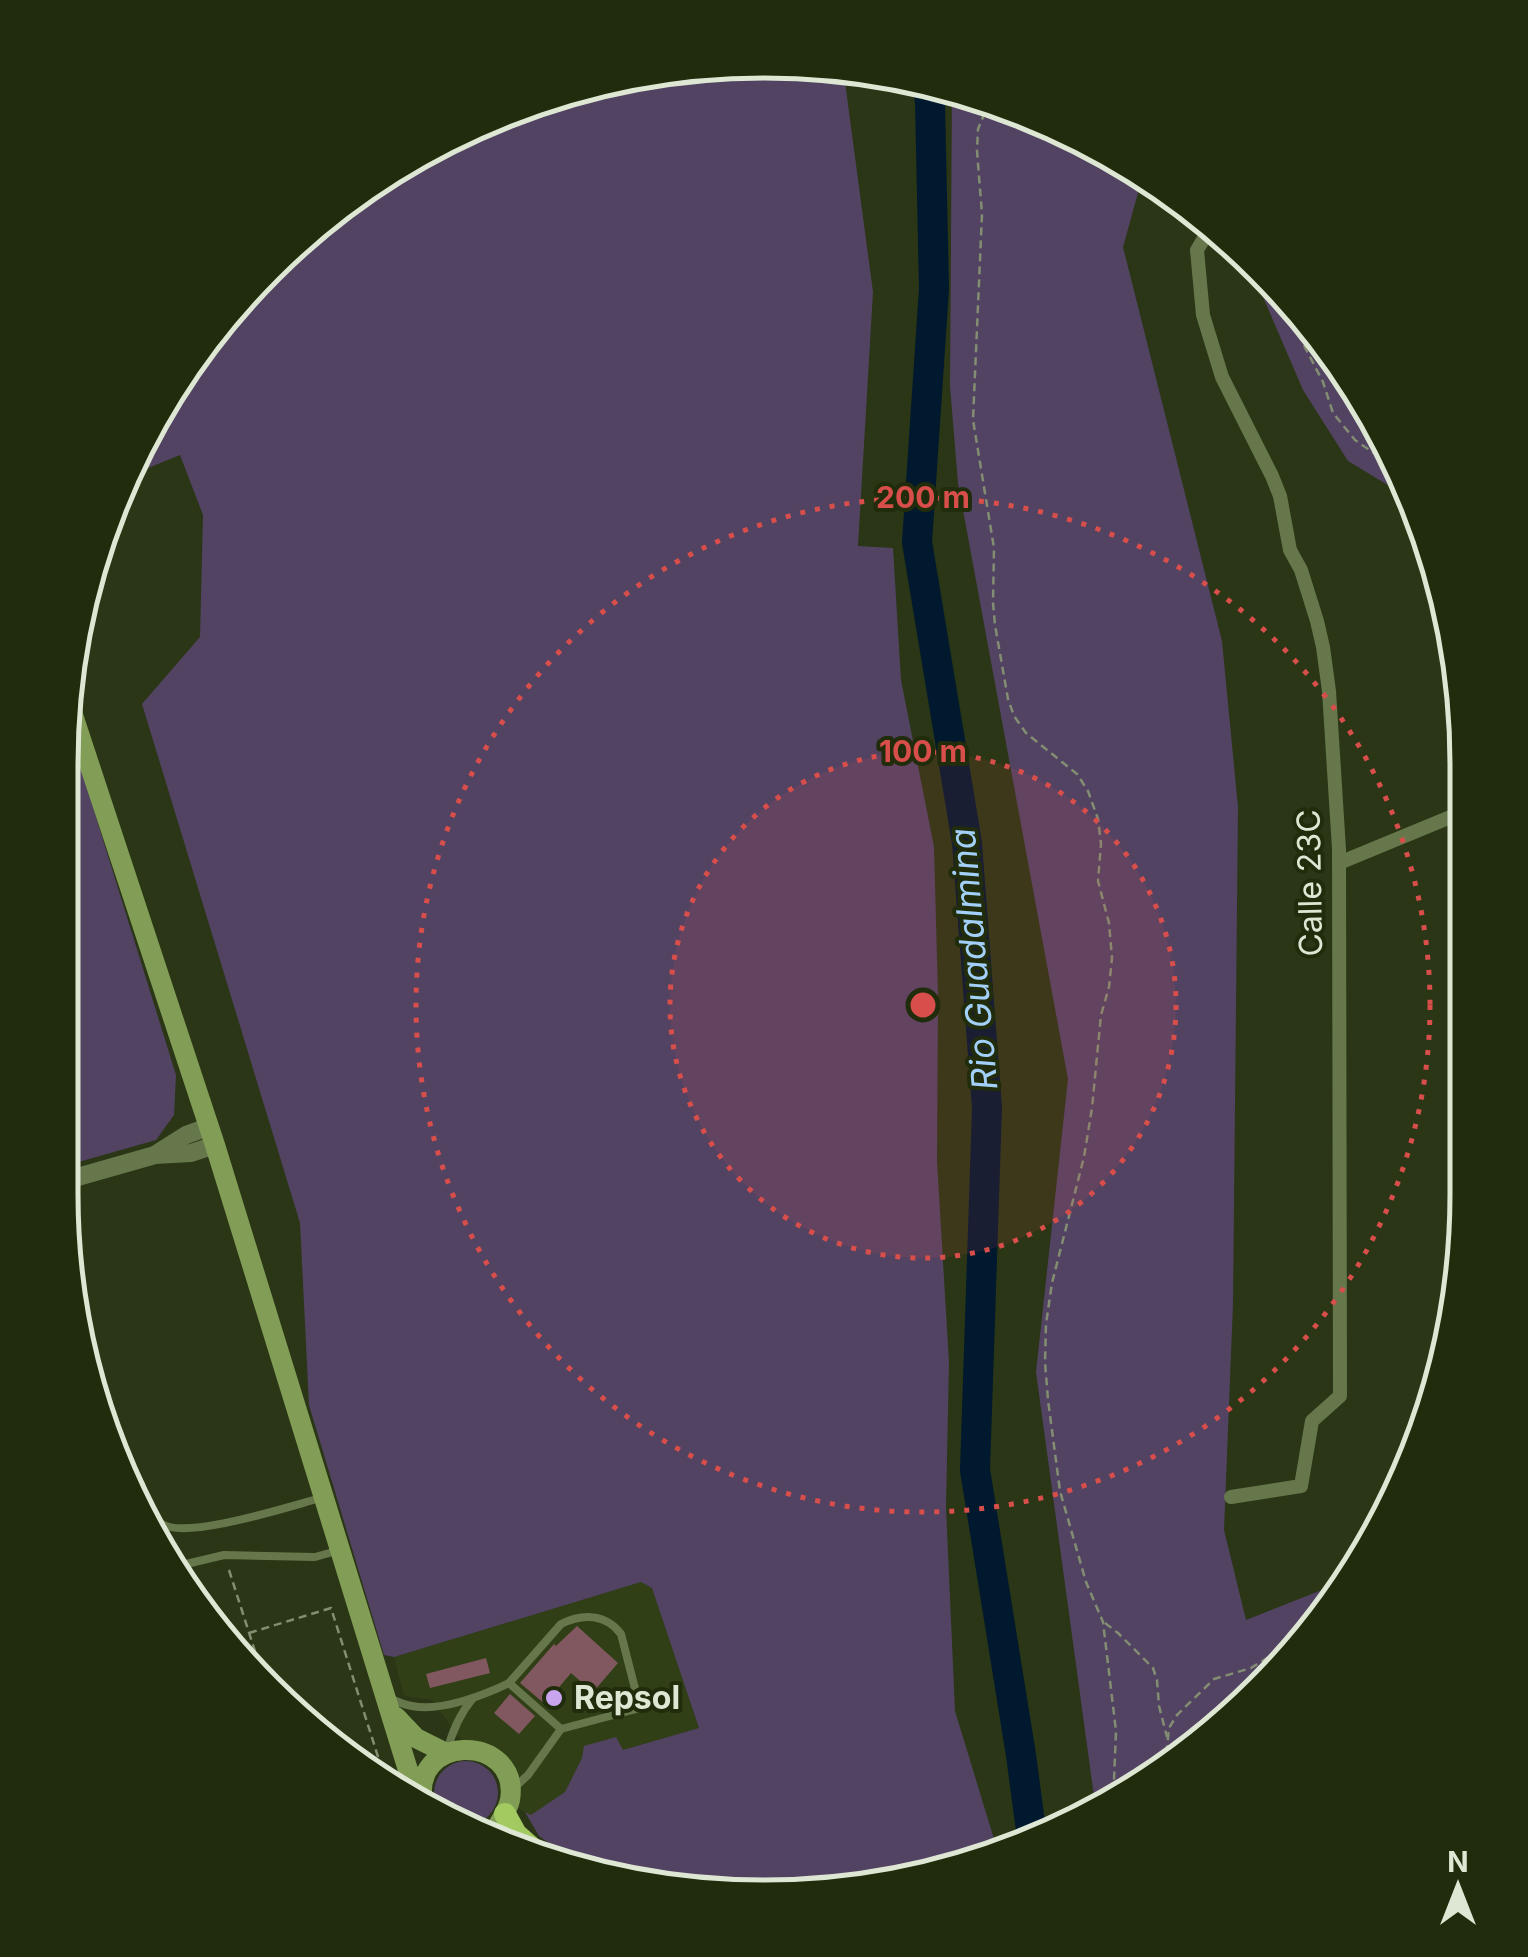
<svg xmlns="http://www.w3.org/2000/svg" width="1528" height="1957" font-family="Inter,sans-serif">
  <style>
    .built { fill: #303f16 }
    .green { fill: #524363 }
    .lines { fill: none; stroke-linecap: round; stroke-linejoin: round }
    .river { stroke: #00192f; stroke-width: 30 }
    .building { fill: #815860 }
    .path { stroke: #828d72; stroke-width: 2.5; stroke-dasharray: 8 5; stroke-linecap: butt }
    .service { stroke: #65774b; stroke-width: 8 }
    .minor { stroke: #65774b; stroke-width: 14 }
    .tertiary { stroke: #65774b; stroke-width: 18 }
    .secondary { stroke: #829e56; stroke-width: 20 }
    .trunk { stroke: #a2ca60; stroke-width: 22 }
    .ring { fill: none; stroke: #d84e4a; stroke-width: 5; stroke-dasharray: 5 10 }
    .poi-dot { fill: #c9a5ee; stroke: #202c0b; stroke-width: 4 }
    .labels { text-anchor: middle; stroke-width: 8; stroke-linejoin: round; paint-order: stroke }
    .street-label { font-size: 32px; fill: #dee7d3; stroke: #202c0b }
    .poi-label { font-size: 32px; font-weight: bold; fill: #dee7d3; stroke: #202c0b; text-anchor: start }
    .water-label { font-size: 35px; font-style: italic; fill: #a3d0f8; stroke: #202c0b }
    .rim { fill: none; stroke: #dee7d3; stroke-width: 5 }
    .centre { fill: #d84e4a; stroke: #202c0b; stroke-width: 5 }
    .ring-label { font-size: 30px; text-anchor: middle; font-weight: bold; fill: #d84e4a; stroke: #202c0b; stroke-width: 8; stroke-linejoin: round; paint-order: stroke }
  </style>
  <rect width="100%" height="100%" fill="#2a3615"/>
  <path class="built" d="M 641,1582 L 653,1588 L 699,1728 L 623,1750 L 582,1758 L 565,1792 L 531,1816 L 518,1808 L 510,1766 L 502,1752 L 477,1741 L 461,1740 L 432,1700 L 404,1696 L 394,1657 Z"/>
  <g class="green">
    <path d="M 809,61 L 843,67 L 873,292 L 858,546 L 893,548 L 901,680 L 934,847 L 938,996 L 937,1161 L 949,1362 L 946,1507 L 955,1711 L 998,1852 L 947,1873 L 765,1897 L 600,1876 L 580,1865 L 539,1836 L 525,1812 L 531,1815 L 565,1792 L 582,1758 L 584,1746 L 616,1737 L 623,1750 L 699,1728 L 652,1588 L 641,1582 L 394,1657 L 384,1655 L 309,1405 L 300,1223 L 142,704 L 200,637 L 203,515 L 180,455 L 131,475 L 206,335 L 299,235 L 412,155 L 537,98 L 672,66 Z"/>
    <path d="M 952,86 L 1075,132 L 1143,175 L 1123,247 L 1222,641 L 1238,807 L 1233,1304 L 1224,1530 L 1246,1620 L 1352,1578 L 1261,1691 L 1117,1802 L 1096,1811 L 1036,1372 L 1068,1079 L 958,483 L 950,386 Z"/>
    <path d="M 1245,255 L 1293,299 L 1373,411 L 1410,493 L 1401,493 L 1348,461 L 1303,390 Z"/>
    <path d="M 63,711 L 176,1075 L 174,1115 L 156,1140 L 75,1163 L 60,1147 Z"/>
    <circle cx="466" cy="1793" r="32"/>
  </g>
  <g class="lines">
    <path class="river" d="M 927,81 L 930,102 L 934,289 L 917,542 L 967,843 L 987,1108 L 975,1470 L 1021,1755 L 1032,1838"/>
  </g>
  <g class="building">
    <path d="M 577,1626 L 618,1663 L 593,1692 L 571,1673 L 545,1704 L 520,1683 L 554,1644 L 556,1646 Z"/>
    <path d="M 486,1658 L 490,1673 L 430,1688 L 426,1674 Z"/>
    <path d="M 510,1694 L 535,1716 L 519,1734 L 494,1713 Z"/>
  </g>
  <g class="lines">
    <g class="path">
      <path d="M 990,100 L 978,129 L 977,151 L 982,214 L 973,420 L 994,548 L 993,603 L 995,625 L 1008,699 L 1014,716 L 1026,733 L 1077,774 L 1088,791 L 1098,819 L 1101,844 L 1098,881 L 1109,923 L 1112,958 L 1109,987 L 1101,1015 L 1092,1108 L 1084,1157 L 1052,1283 L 1046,1324 L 1045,1362 L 1048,1400 L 1060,1491 L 1086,1582 L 1103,1622 L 1116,1731 L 1113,1804"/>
      <path d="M 1268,276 L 1323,382 L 1333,413 L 1355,440 L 1381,458 L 1398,466"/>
      <path d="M 229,1570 L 268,1692"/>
      <path d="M 1105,1623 L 1118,1633 L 1153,1668 L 1157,1680 L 1159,1706 L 1167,1737"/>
      <path d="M 249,1633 L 331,1608 L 386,1782"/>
      <path d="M 1165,1766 L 1169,1728 L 1177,1715 L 1214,1679 L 1251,1668 L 1267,1658 L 1293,1653"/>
      <path d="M 562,1858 L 591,1874"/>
    </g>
    <g class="service">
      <path d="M 141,1484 C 146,1499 148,1516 162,1524 C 186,1540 290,1506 321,1498"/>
      <path d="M 182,1565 L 224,1555 L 315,1557 L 340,1550"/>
      <path d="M 509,1683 L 561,1624 C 583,1613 606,1614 621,1634 L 640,1708 L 561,1729 L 528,1775 L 514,1788"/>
      <path d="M 389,1698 C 396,1701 404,1705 412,1706 C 441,1712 484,1695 509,1683 L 561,1729"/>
      <path d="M 447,1752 C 452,1731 459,1715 473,1698"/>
    </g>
    <g class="minor">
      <path d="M 1209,221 L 1206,235 L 1197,250 L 1203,315 L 1222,377 L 1272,476 L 1280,496 L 1290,550 L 1301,570 L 1317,621 L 1323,647 L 1329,691 L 1339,849 L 1340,1396 L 1312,1421 L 1301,1486 L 1231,1497"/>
      <path d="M 1339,863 L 1465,811"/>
      <path d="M 60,1167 C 70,1182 71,1196 63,1212"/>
      <path d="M 77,1324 L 122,1468"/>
    </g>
    <g class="tertiary">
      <path d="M 156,1154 L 186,1135 L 208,1127"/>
      <path d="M 60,1182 L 155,1155 L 191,1153 L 215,1145"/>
    </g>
    <g class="secondary">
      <path d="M 66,694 L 215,1145 L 408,1770 L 422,1791"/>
      <path d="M 396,1717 L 416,1738 L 446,1753"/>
      <path d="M 424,1808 C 405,1732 521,1732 510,1800 C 507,1813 498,1824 492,1836"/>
    </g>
    <path class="trunk" d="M 505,1814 L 516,1834 L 541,1856"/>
  </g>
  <circle cx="923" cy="1005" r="253" fill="#d84e4a" fill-opacity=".12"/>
  <g class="ring">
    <circle cx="923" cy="1005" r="253"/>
    <circle cx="923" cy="1005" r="507"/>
  </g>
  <circle class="poi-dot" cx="554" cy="1698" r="10"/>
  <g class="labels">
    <g class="street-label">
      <text transform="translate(1310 883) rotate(-91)" y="11">Calle 23C</text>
    </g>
    <g class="poi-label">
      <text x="574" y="1709">Repsol</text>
    </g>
    <g class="water-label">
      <text transform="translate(974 959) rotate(-95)" y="12">Rio Guadalmina</text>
    </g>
  </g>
  <path d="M0 0H1528V1957H0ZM764 78H764A686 686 0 0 1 1450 764V1194A686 686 0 0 1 764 1880H764A686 686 0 0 1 78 1194V764A686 686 0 0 1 764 78Z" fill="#202c0b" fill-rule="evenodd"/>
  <path class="rim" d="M764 78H764A686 686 0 0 1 1450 764V1194A686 686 0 0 1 764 1880H764A686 686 0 0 1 78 1194V764A686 686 0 0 1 764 78Z"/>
  <circle cx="923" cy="1005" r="15" class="centre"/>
  <g class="ring-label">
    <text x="923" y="508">200 m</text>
    <text x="923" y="762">100 m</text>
  </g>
  <g transform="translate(1458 1887)" stroke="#202c0b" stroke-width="8" paint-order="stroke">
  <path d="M0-8L18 38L0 25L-18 38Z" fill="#dee7d3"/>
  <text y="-15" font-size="28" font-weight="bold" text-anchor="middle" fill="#dee7d3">N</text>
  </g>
</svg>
